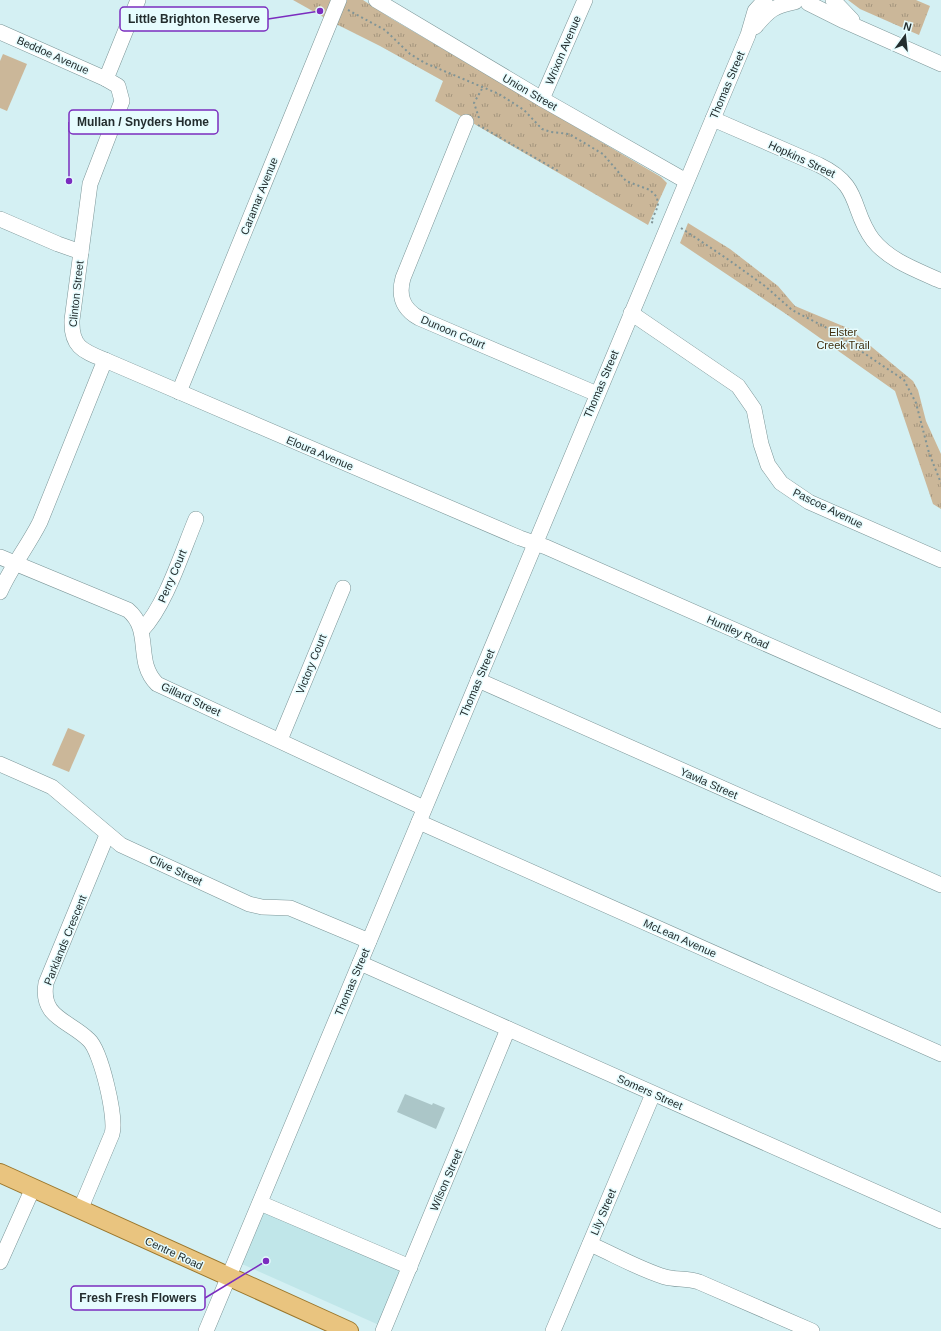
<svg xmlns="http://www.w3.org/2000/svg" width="941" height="1331" font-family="Helvetica,sans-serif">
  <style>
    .built { fill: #c0e6e9 }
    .grass { fill: url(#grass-tufts) }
    .garden { fill: #cbb799 }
    .building { fill: #abc6c8 }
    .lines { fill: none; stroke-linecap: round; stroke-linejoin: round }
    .minor-casing { stroke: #7b9597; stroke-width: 16 }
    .major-casing { stroke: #9a762b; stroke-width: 20 }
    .path { stroke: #809496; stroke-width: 2; stroke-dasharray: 2 3; stroke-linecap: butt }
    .minor { stroke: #fff; stroke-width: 15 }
    .major { stroke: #e9c47f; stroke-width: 18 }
    .labels { text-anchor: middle; stroke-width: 3; stroke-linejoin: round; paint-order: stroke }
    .street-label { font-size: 11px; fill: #232d2e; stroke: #e6fcfe }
    .park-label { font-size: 11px; fill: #412f0f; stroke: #e6fcfe }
    .leader { fill: none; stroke: #7b2cbf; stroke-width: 1.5 }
    .callout-dot { fill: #7b2cbf; stroke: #e6fcfe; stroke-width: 1.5 }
    .callout { fill: #e6fcfe; stroke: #7b2cbf; stroke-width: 1.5 }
    .callout-label { font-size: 12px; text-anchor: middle; font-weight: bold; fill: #232d2e }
  </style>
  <defs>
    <pattern id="grass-tufts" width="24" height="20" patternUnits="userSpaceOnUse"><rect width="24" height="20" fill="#cbb799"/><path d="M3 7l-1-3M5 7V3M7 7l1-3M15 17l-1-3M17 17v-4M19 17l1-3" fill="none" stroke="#a4957d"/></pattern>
  </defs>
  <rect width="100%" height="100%" fill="#d4f0f3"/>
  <path class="built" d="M 270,1199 L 408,1260 L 379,1325 L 242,1264 Z"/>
  <g class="grass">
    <path d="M 293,0 L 333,0 L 325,18 Z"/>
    <path d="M 346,0 L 363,0 L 392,19 L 661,177 L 667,183 L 648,225 L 435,101 L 443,81 L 380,46 L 336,24 Z"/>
    <path d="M 848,0 L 916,0 L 930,6 L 919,35 L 860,9 Z"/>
    <path d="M 688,223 L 730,249 L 778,286 L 795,306 L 850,329 L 913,381 L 918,390 L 926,421 L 941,454 L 941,509 L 933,504 L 895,391 L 786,314 L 680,243 Z"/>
  </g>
  <g class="garden">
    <path d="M 3,54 L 27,64 L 7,111 L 0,108 L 0,61 Z"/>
    <path d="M 68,728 L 85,735 L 69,772 L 52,765 Z"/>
  </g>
  <path class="building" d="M 405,1094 L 432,1105 L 433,1103 L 445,1108 L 436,1129 L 397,1112 Z"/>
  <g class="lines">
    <g class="minor-casing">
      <g id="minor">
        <path d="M 376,0 L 542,99 L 686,181"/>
        <path d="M 833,0 L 852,20"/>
        <path d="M 808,3 L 844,21 L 941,64"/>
        <path d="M 755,27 C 769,10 774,6 795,2"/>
        <path d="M 0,32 L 106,79"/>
        <path d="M 542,99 L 585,0"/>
        <path d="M 713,119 L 819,165 C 863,186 850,210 873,240 C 890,261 917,270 941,281"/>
        <path d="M 466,122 L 403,278 C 398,296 403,309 419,318 L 597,394"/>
        <path d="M 0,219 L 58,244 L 81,252"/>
        <path d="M 631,313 L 738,386 L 754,409 L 761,444 L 768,465 L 781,483 L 809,502 L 941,560"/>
        <path d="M 105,360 L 520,538 L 546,547 L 941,721"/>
        <path d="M 179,392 L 339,0"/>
        <path d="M 0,557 L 128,610 C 153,631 134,661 157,684 L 424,808"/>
        <path d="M 0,592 C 11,567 28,546 40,522 L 105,360 C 83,351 71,347 72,320 L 90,184 L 122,101 L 118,86 L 106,79 L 138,0"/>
        <path d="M 142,630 C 166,605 182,552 196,519"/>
        <path d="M 478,680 L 941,885"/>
        <path d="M 280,740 L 343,588"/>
        <path d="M 0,764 L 52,787 L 121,845 L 249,904 L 262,907 L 290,908 L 369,941"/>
        <path d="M 419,822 L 941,1054"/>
        <path d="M 360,963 L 941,1221"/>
        <path d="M 260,1203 L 410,1267"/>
        <path d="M 80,1210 L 112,1134 C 117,1119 101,1051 89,1040 C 69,1020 40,1018 46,983 L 107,835"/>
        <path d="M 590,1244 C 615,1255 639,1269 665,1277 C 676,1280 688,1278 699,1282 L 812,1331"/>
        <path d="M 0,1262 L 33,1188"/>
        <path d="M 206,1331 L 748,35 L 755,11 L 765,0"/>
        <path d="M 383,1331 L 508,1029"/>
        <path d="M 553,1331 L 653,1094"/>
      </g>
    </g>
    <g class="major-casing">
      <path id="major" d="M 0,1173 L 349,1331"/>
    </g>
    <g class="path">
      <path d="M 348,10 L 385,30 L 410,54 L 425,63 L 499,94 L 524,110 L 542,129 L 551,132 L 569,134 L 603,154 L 626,181 L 650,190 L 657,197 L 658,206 L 651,222 L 655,223"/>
      <path d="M 479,118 L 474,103 L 483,87"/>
      <path d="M 478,125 L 560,172"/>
      <path d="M 681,228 L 726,258 L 765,286 L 792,310 L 825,327 L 904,380 L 916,403 L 929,453 L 941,483"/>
    </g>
    <use href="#minor" class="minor"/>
    <use href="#major" class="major"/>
  </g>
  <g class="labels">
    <g class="street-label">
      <text transform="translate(563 50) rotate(-67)" y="4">Wrixon Avenue</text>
      <text transform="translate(53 55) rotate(24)" y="4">Beddoe Avenue</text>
      <text transform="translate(727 85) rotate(-67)" y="4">Thomas Street</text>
      <text transform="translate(530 92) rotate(30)" y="4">Union Street</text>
      <text transform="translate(802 159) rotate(25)" y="4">Hopkins Street</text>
      <text transform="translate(259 196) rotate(-68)" y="4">Caramar Avenue</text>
      <text transform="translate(76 294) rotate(-84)" y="4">Clinton Street</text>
      <text transform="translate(453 332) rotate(23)" y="4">Dunoon Court</text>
      <text transform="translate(601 384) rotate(-67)" y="4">Thomas Street</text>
      <text transform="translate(320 453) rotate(23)" y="4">Eloura Avenue</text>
      <text transform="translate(828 508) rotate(26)" y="4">Pascoe Avenue</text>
      <text transform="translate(172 576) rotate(-67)" y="4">Perry Court</text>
      <text transform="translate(738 632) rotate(24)" y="4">Huntley Road</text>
      <text transform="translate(311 664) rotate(-68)" y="4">Victory Court</text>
      <text transform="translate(477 683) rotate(-67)" y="4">Thomas Street</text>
      <text transform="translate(191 699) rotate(25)" y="4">Gillard Street</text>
      <text transform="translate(709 783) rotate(24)" y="4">Yawla Street</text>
      <text transform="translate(176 870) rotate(25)" y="4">Clive Street</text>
      <text transform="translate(680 938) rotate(24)" y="4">McLean Avenue</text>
      <text transform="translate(65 940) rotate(-68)" y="4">Parklands Crescent</text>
      <text transform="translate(352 982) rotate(-67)" y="4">Thomas Street</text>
      <text transform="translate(650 1092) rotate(24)" y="4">Somers Street</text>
      <text transform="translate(446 1180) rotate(-67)" y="4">Wilson Street</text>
      <text transform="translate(603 1212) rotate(-67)" y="4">Lily Street</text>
      <text transform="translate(174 1253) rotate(25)" y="4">Centre Road</text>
    </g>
    <g class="park-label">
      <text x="843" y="336">Elster<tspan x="843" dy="13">Creek Trail</tspan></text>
    </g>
  </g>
  <path class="leader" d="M320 11L268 19M69 181L69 122M266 1261L205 1298"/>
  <g class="callout-dot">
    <circle cx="320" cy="11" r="4"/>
    <circle cx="69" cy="181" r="4"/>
    <circle cx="266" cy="1261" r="4"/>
  </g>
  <g class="callout">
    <rect x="120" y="7" width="148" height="24" rx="4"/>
    <rect x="69" y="110" width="149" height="24" rx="4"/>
    <rect x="71" y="1286" width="134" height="24" rx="4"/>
  </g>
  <g class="callout-label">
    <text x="194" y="23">Little Brighton Reserve</text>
    <text x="143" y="126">Mullan / Snyders Home</text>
    <text x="138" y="1302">Fresh Fresh Flowers</text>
  </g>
  <g transform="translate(905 36) rotate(15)" stroke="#e6fcfe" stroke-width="3" paint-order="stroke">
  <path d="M0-3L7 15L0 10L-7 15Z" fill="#232d2e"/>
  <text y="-6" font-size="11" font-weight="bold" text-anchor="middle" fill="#232d2e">N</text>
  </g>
</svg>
